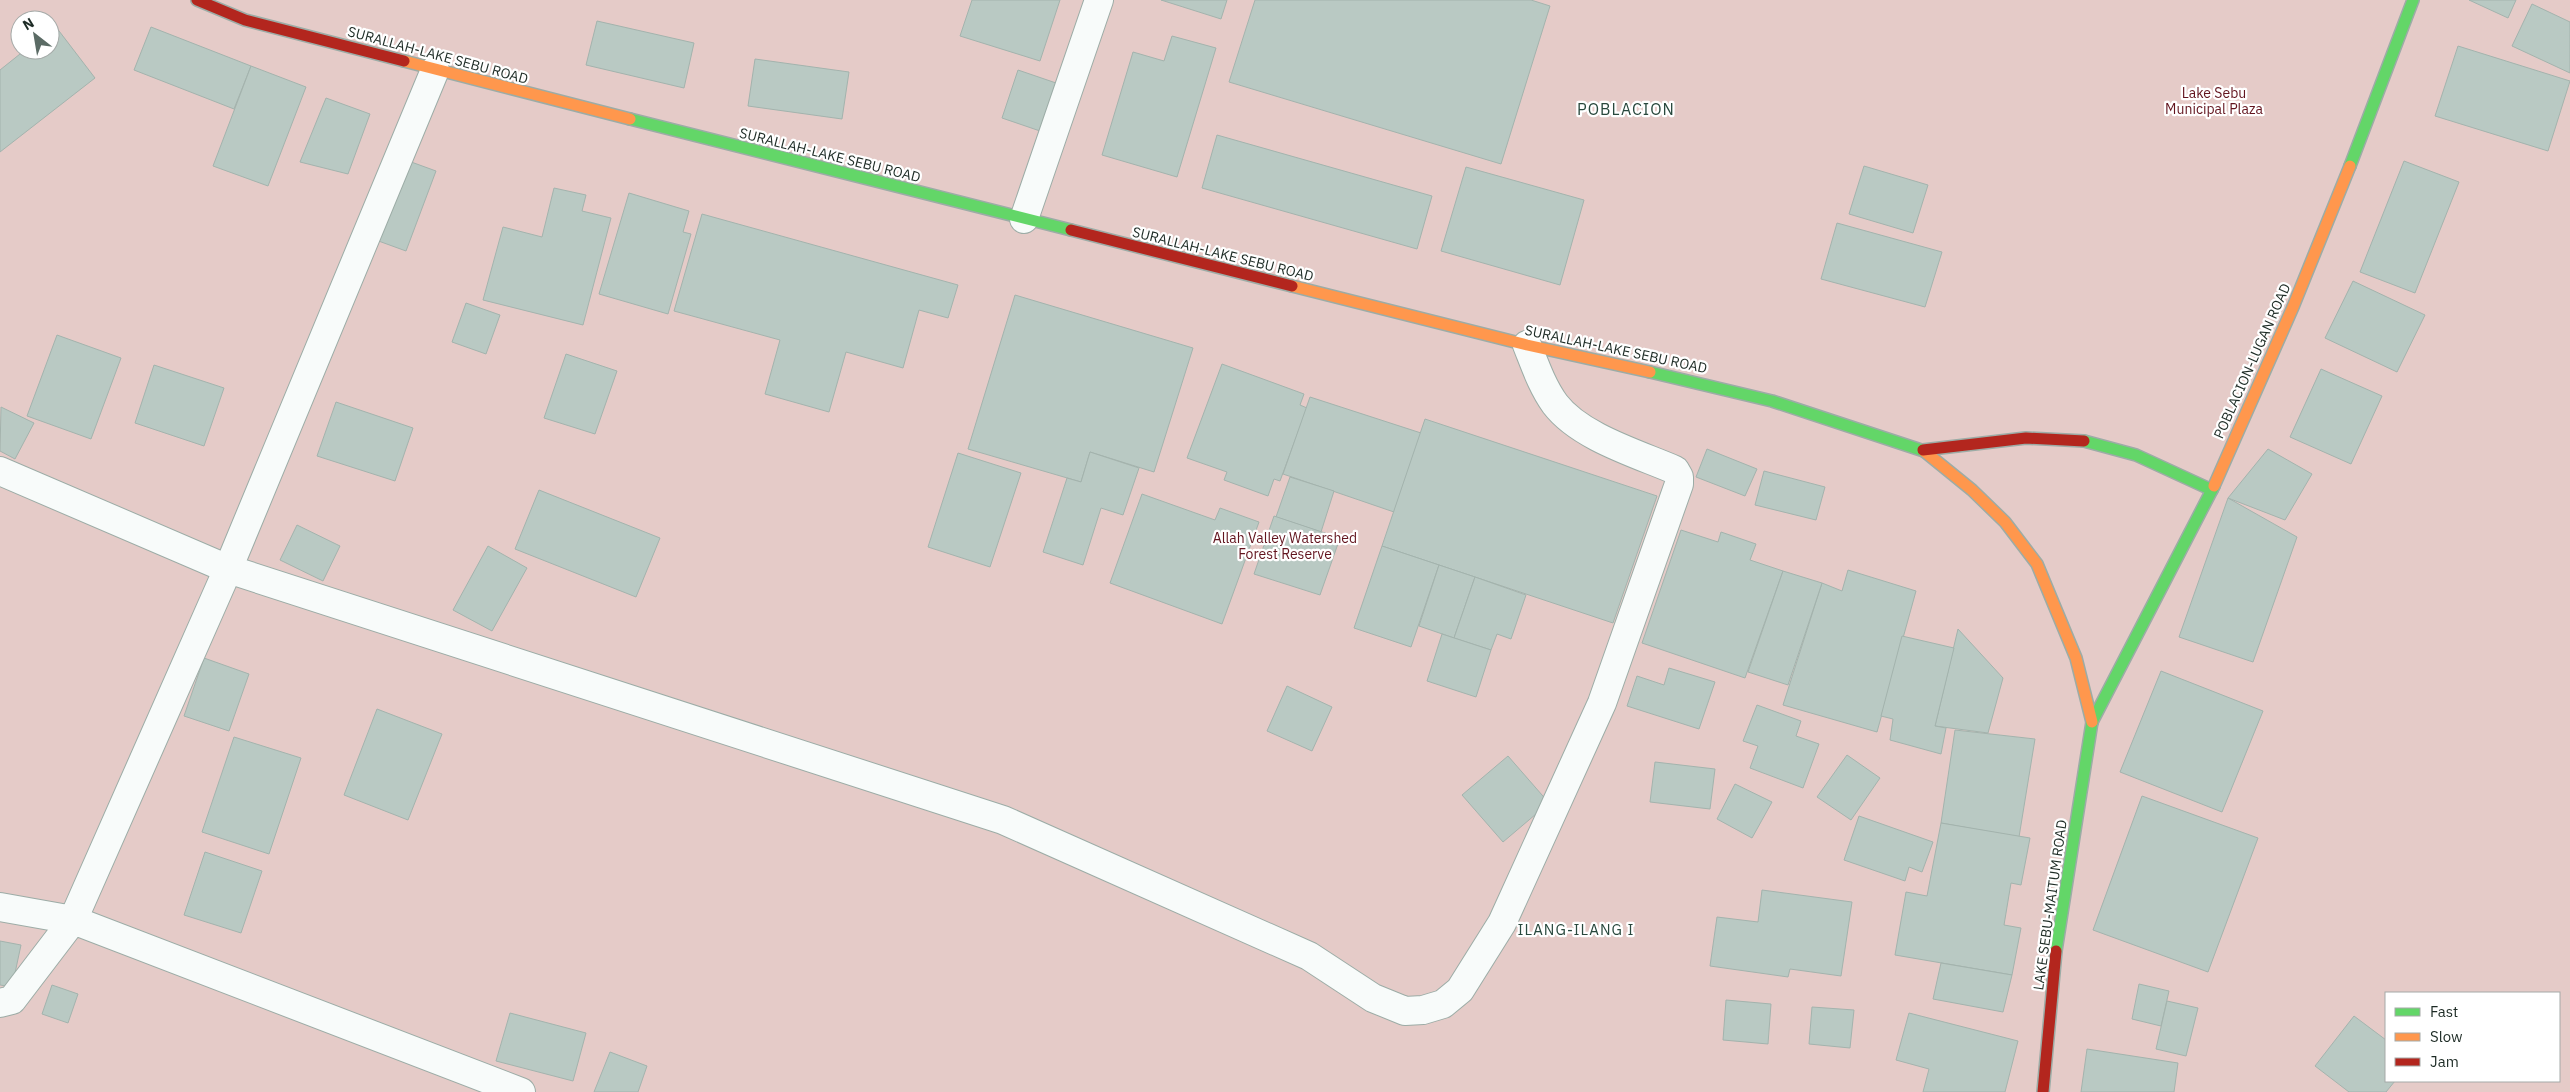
<svg xmlns="http://www.w3.org/2000/svg" width="2570" height="1092" font-family="'IBM Plex Sans',sans-serif">
  <style>
    .green { fill: #e5cbc8; fill-rule: evenodd }
    .building { fill: #b9c9c3; stroke: #a3b3ad }
    .lines { fill: none; stroke-linecap: round; stroke-linejoin: round }
    .street-casing { stroke: #9caca6; stroke-width: 30 }
    .fast-casing { stroke: #9caca6; stroke-width: 14 }
    .slow-casing { stroke: #9caca6; stroke-width: 14 }
    .jam-casing { stroke: #9caca6; stroke-width: 14 }
    .street { stroke: #f8fbfa; stroke-width: 28 }
    .fast { stroke: #63d668; stroke-width: 11 }
    .slow { stroke: #ff974d; stroke-width: 11 }
    .jam { stroke: #b3261e; stroke-width: 11 }
    .labels { text-anchor: middle; stroke-width: 4.5; stroke-linejoin: round; paint-order: stroke }
    .street-label { font-size: 14px; fill: #1d2b25; stroke: #fff }
    .park-label { font-size: 14px; fill: #62141e; stroke: #fff }
    .neighbourhood-label { font-size: 15px; letter-spacing: 1px; fill: #28483d; stroke: #fff }
    .quarter-label { font-size: 16px; letter-spacing: 1px; fill: #28483d; stroke: #fff }
  </style>
  <rect width="100%" height="100%" fill="#cfe3db"/>
  <path class="green" d="M 0,0 L 2570,0 L 2570,1092 L 0,1092 ZM 20,20 L 50,20 L 50,50 L 20,50 ZM 2386,993 L 2559,993 L 2559,1081 L 2386,1081 Z"/>
  <g class="building">
    <path d="M 972,0 L 1060,0 L 1040,61 L 960,36 Z"/>
    <path d="M 1161,0 L 1227,0 L 1221,19 Z"/>
    <path d="M 1255,0 L 1531,0 L 1550,6 L 1501,164 L 1229,82 Z"/>
    <path d="M 2469,0 L 2516,0 L 2508,18 Z"/>
    <path d="M 2532,4 L 2570,22 L 2570,73 L 2512,46 Z"/>
    <path d="M 597,21 L 694,43 L 684,88 L 586,65 Z"/>
    <path d="M 56,27 L 95,78 L 0,152 L 0,70 L 25,50 L 50,50 L 50,31 Z"/>
    <path d="M 151,27 L 251,66 L 234,109 L 134,70 Z"/>
    <path d="M 1172,36 L 1216,48 L 1177,177 L 1102,155 L 1133,52 L 1164,61 Z"/>
    <path d="M 2458,46 L 2570,81 L 2548,151 L 2435,116 Z"/>
    <path d="M 755,59 L 849,72 L 842,119 L 748,106 Z"/>
    <path d="M 251,66 L 306,87 L 268,186 L 213,166 Z"/>
    <path d="M 1018,70 L 1059,84 L 1043,132 L 1002,118 Z"/>
    <path d="M 326,98 L 370,114 L 348,174 L 300,162 Z"/>
    <path d="M 1217,135 L 1432,196 L 1417,249 L 1202,188 Z"/>
    <path d="M 403,159 L 436,171 L 406,251 L 373,239 Z"/>
    <path d="M 2404,161 L 2459,182 L 2415,293 L 2360,272 Z"/>
    <path d="M 1864,166 L 1928,185 L 1913,233 L 1849,214 Z"/>
    <path d="M 1466,167 L 1584,200 L 1560,285 L 1441,251 Z"/>
    <path d="M 554,188 L 586,195 L 582,211 L 611,218 L 583,325 L 483,300 L 503,227 L 542,237 Z"/>
    <path d="M 629,193 L 689,211 L 683,232 L 691,234 L 668,314 L 599,294 Z"/>
    <path d="M 702,214 L 958,285 L 948,318 L 919,310 L 903,368 L 846,352 L 829,412 L 765,394 L 780,340 L 674,311 Z"/>
    <path d="M 1837,223 L 1942,252 L 1925,307 L 1821,279 Z"/>
    <path d="M 2353,281 L 2425,315 L 2397,372 L 2325,338 Z"/>
    <path d="M 1015,295 L 1193,348 L 1154,472 L 1090,452 L 1081,482 L 968,449 Z"/>
    <path d="M 466,303 L 500,315 L 486,354 L 452,342 Z"/>
    <path d="M 57,335 L 121,358 L 91,439 L 27,416 Z"/>
    <path d="M 566,354 L 617,371 L 595,434 L 544,418 Z"/>
    <path d="M 1222,364 L 1304,394 L 1300,405 L 1307,408 L 1280,481 L 1274,479 L 1268,496 L 1224,480 L 1227,472 L 1187,458 Z"/>
    <path d="M 154,365 L 224,388 L 204,446 L 135,423 Z"/>
    <path d="M 2321,369 L 2382,396 L 2351,464 L 2290,437 Z"/>
    <path d="M 1310,397 L 1421,433 L 1394,512 L 1283,474 Z"/>
    <path d="M 336,402 L 413,428 L 395,481 L 317,456 Z"/>
    <path d="M 1,407 L 34,423 L 15,459 L 0,451 Z"/>
    <path d="M 1425,419 L 1657,496 L 1613,623 L 1382,546 Z"/>
    <path d="M 1707,449 L 1757,469 L 1745,496 L 1696,477 Z"/>
    <path d="M 2268,449 L 2312,474 L 2285,520 L 2228,498 Z"/>
    <path d="M 1090,452 L 1139,468 L 1123,515 L 1101,508 L 1083,565 L 1043,552 L 1067,478 L 1081,482 Z"/>
    <path d="M 958,453 L 1021,473 L 990,567 L 928,547 Z"/>
    <path d="M 1764,471 L 1825,487 L 1816,520 L 1755,505 Z"/>
    <path d="M 1290,477 L 1334,491 L 1321,532 L 1276,517 Z"/>
    <path d="M 539,490 L 660,538 L 636,597 L 515,549 Z"/>
    <path d="M 1142,494 L 1215,520 L 1220,508 L 1259,522 L 1222,624 L 1110,583 Z"/>
    <path d="M 2228,498 L 2297,537 L 2253,662 L 2179,637 Z"/>
    <path d="M 1274,516 L 1340,538 L 1320,595 L 1254,574 Z"/>
    <path d="M 297,525 L 340,546 L 323,581 L 280,560 Z"/>
    <path d="M 1681,530 L 1718,542 L 1721,532 L 1756,544 L 1750,560 L 1783,571 L 1745,678 L 1642,643 Z"/>
    <path d="M 488,546 L 527,568 L 492,631 L 453,610 Z"/>
    <path d="M 1382,546 L 1439,565 L 1411,647 L 1354,628 Z"/>
    <path d="M 1439,565 L 1475,577 L 1454,638 L 1419,626 Z"/>
    <path d="M 1848,570 L 1916,591 L 1877,732 L 1783,705 L 1822,583 L 1842,591 Z"/>
    <path d="M 1783,571 L 1822,583 L 1788,685 L 1748,672 Z"/>
    <path d="M 1475,577 L 1526,595 L 1511,639 L 1497,634 L 1491,650 L 1454,638 Z"/>
    <path d="M 1958,629 L 2003,678 L 1988,733 L 1935,726 Z"/>
    <path d="M 1442,634 L 1491,650 L 1476,697 L 1427,681 Z"/>
    <path d="M 1902,636 L 1954,648 L 1935,726 L 1946,728 L 1941,754 L 1890,740 L 1893,719 L 1881,716 Z"/>
    <path d="M 204,658 L 249,674 L 229,731 L 184,716 Z"/>
    <path d="M 1669,668 L 1715,682 L 1699,729 L 1627,706 L 1637,676 L 1664,685 Z"/>
    <path d="M 2161,671 L 2263,711 L 2222,812 L 2120,772 Z"/>
    <path d="M 1287,686 L 1332,707 L 1312,751 L 1267,731 Z"/>
    <path d="M 1757,705 L 1801,721 L 1796,736 L 1819,744 L 1803,788 L 1750,768 L 1758,746 L 1743,741 Z"/>
    <path d="M 377,709 L 442,734 L 408,820 L 344,795 Z"/>
    <path d="M 1955,730 L 2035,739 L 2019,837 L 1941,823 Z"/>
    <path d="M 234,737 L 301,758 L 269,854 L 202,832 Z"/>
    <path d="M 1847,755 L 1880,778 L 1851,820 L 1817,797 Z"/>
    <path d="M 1508,756 L 1549,803 L 1503,842 L 1462,795 Z"/>
    <path d="M 1655,762 L 1715,769 L 1710,809 L 1650,802 Z"/>
    <path d="M 1735,784 L 1772,802 L 1752,838 L 1717,819 Z"/>
    <path d="M 2142,796 L 2258,838 L 2208,972 L 2093,930 Z"/>
    <path d="M 1859,816 L 1933,842 L 1922,872 L 1909,867 L 1905,881 L 1844,860 Z"/>
    <path d="M 1941,823 L 2030,838 L 2021,885 L 2011,883 L 2004,925 L 2021,928 L 2012,975 L 1895,955 L 1906,892 L 1927,896 Z"/>
    <path d="M 205,852 L 262,871 L 241,933 L 184,915 Z"/>
    <path d="M 1762,890 L 1852,902 L 1841,976 L 1790,969 L 1788,977 L 1710,966 L 1717,917 L 1758,922 Z"/>
    <path d="M 0,941 L 21,945 L 12,987 L 0,985 Z"/>
    <path d="M 1941,963 L 2012,975 L 2003,1012 L 1933,999 Z"/>
    <path d="M 2139,984 L 2169,991 L 2161,1026 L 2132,1019 Z"/>
    <path d="M 52,985 L 78,994 L 68,1023 L 42,1014 Z"/>
    <path d="M 1726,1000 L 1771,1004 L 1768,1044 L 1723,1040 Z"/>
    <path d="M 2167,1001 L 2198,1008 L 2186,1056 L 2156,1049 Z"/>
    <path d="M 1812,1007 L 1854,1010 L 1850,1048 L 1809,1044 Z"/>
    <path d="M 510,1013 L 586,1033 L 573,1081 L 496,1061 Z"/>
    <path d="M 1909,1013 L 2018,1041 L 2005,1092 L 1923,1092 L 1929,1069 L 1896,1060 Z"/>
    <path d="M 2354,1016 L 2386,1040 L 2386,1081 L 2395,1081 L 2386,1092 L 2349,1092 L 2315,1066 Z"/>
    <path d="M 2087,1049 L 2178,1063 L 2174,1092 L 2081,1092 Z"/>
    <path d="M 610,1052 L 647,1066 L 638,1092 L 594,1092 Z"/>
  </g>
  <g class="lines">
    <g class="street-casing">
      <g id="street">
        <path d="M 1024,219 L 1099,0"/>
        <path d="M 0,471 L 228,569 L 1003,820 L 1309,956 L 1373,998 L 1405,1011 L 1423,1010 L 1443,1004 L 1460,990 L 1502,923 L 1602,703 L 1679,484 L 1679,477 L 1675,470 C 1638,454 1580,437 1555,404 C 1542,386 1535,365 1527,345"/>
        <path d="M 0,907 L 73,920 L 228,569 L 435,70"/>
        <path d="M 0,1003 L 12,1000 L 73,920 L 521,1092"/>
      </g>
    </g>
    <g class="fast-casing">
      <g id="fast">
        <path d="M 630,119 L 1071,230"/>
        <path d="M 2350,166 L 2413,0"/>
        <path d="M 1650,372 L 1772,401 L 1924,451"/>
        <path d="M 2084,441 L 2136,455 L 2212,490"/>
        <path d="M 2092,722 L 2214,486"/>
        <path d="M 2056,951 L 2092,722"/>
      </g>
    </g>
    <g class="slow-casing">
      <g id="slow">
        <path d="M 404,61 L 630,119"/>
        <path d="M 1292,286 L 1527,345 L 1650,372"/>
        <path d="M 1924,451 L 1972,490 L 2005,522 L 2037,564 L 2076,658 L 2092,722"/>
        <path d="M 2214,486 L 2293,307 L 2350,166"/>
      </g>
    </g>
    <g class="jam-casing">
      <g id="jam">
        <path d="M 197,0 L 245,20 L 404,61"/>
        <path d="M 1071,230 L 1292,286"/>
        <path d="M 1923,450 L 2026,438 L 2084,441"/>
        <path d="M 2043,1092 L 2056,951"/>
      </g>
    </g>
    <use href="#street" class="street"/>
    <use href="#fast" class="fast"/>
    <use href="#slow" class="slow"/>
    <use href="#jam" class="jam"/>
  </g>
  <g class="labels">
    <g class="street-label">
      <text transform="translate(438 55) rotate(15)" y="5">SURALLAH-LAKE SEBU ROAD</text>
      <text transform="translate(830 155) rotate(14)" y="5">SURALLAH-LAKE SEBU ROAD</text>
      <text transform="translate(1223 254) rotate(14)" y="5">SURALLAH-LAKE SEBU ROAD</text>
      <text transform="translate(1616 349) rotate(12)" y="5">SURALLAH-LAKE SEBU ROAD</text>
      <text transform="translate(2252 361) rotate(-66)" y="5">POBLACION-LUGAN ROAD</text>
      <text transform="translate(2050 905) rotate(-82)" y="5">LAKE SEBU-MAITUM ROAD</text>
    </g>
    <g class="park-label">
      <text x="2214" y="98">Lake Sebu<tspan x="2214" dy="16">Municipal Plaza</tspan></text>
      <text x="1285" y="543">Allah Valley Watershed<tspan x="1285" dy="16">Forest Reserve</tspan></text>
    </g>
    <g class="neighbourhood-label">
      <text x="1576" y="935">ILANG-ILANG I</text>
    </g>
    <g class="quarter-label">
      <text x="1626" y="115">POBLACION</text>
    </g>
  </g>
  <rect x="2385" y="992" width="175" height="90" fill="#ffffff" stroke="#a5aaa8"/>
  <rect x="2395" y="1008" width="25" height="8" fill="#63d668" stroke="#a5aaa8"/>
  <text x="2430" y="1017" font-size="15" fill="#1d2b25">Fast</text>
  <rect x="2395" y="1033" width="25" height="8" fill="#ff974d" stroke="#a5aaa8"/>
  <text x="2430" y="1042" font-size="15" fill="#1d2b25">Slow</text>
  <rect x="2395" y="1058" width="25" height="8" fill="#b3261e" stroke="#a5aaa8"/>
  <text x="2430" y="1067" font-size="15" fill="#1d2b25">Jam</text>
  <g transform="translate(35 35) rotate(329)"><circle r="24" fill="#ffffff" stroke="#a5aaa8"/>
  <path d="M0-4L9 19L0 12L-9 19Z" fill="#5b6b65"/>
  <text y="-8" font-size="14" font-weight="bold" text-anchor="middle" fill="#1d2b25">N</text>
  </g>
</svg>
